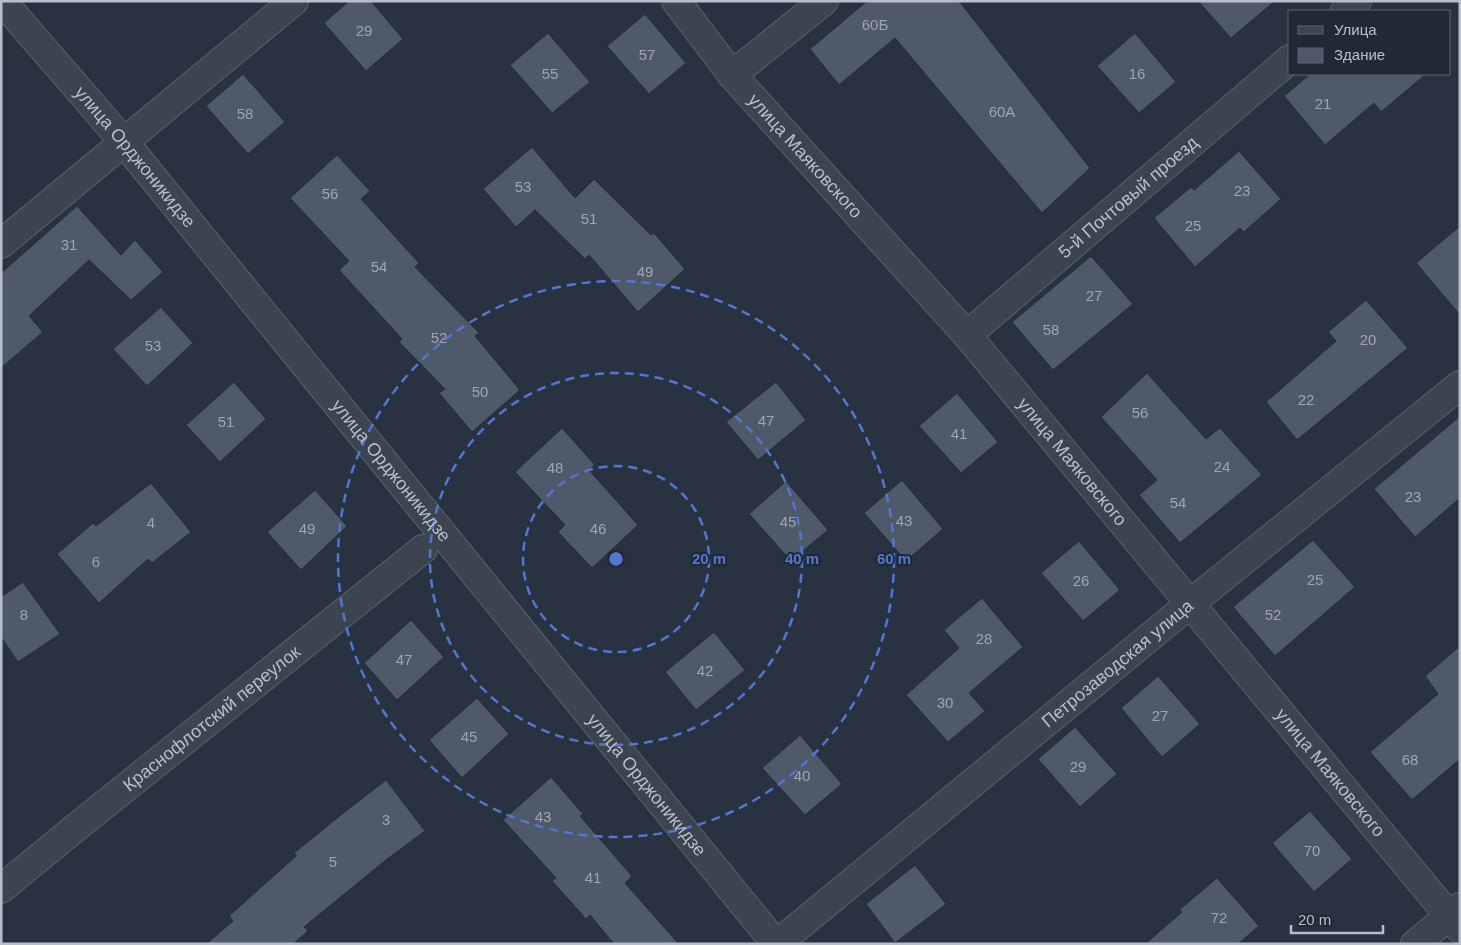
<svg xmlns="http://www.w3.org/2000/svg" width="1461" height="945" font-family="Helvetica,sans-serif">
  <style>
    .building { fill: #4e5969; stroke: #222b37 }
    .lines { fill: none; stroke-linecap: round; stroke-linejoin: round }
    .minor-casing { stroke: #59626d; stroke-width: 30 }
    .tertiary-casing { stroke: #59626d; stroke-width: 30 }
    .minor { stroke: #3c4450; stroke-width: 28 }
    .tertiary { stroke: #3c4450; stroke-width: 28 }
    .ring { fill: none; stroke: #5376d3; stroke-width: 2.5; stroke-dasharray: 9 6 }
    .labels { text-anchor: middle; stroke-width: 4; stroke-linejoin: round; paint-order: stroke }
    .number-label { font-size: 15px; fill: #9ea6b2 }
    .street-label { font-size: 18px; fill: #b8bfca; stroke: #202935 }
    .centre { fill: #5376d3; stroke: #202935; stroke-width: 2.5 }
    .ring-label { font-size: 15px; text-anchor: middle; font-weight: bold; fill: #5376d3; stroke: #202935; stroke-width: 4; stroke-linejoin: round; paint-order: stroke }
  </style>
  <rect width="100%" height="100%" fill="#283240"/>
  <g class="building">
    <path d="M 349,1 L 371,1 L 403,39 L 366,71 L 324,23 Z"/>
    <path d="M 867,1 L 959,1 L 1090,168 L 1042,213 L 895,38 L 839,85 L 810,49 Z"/>
    <path d="M 1198,1 L 1275,1 L 1231,38 Z"/>
    <path d="M 645,14 L 686,63 L 649,94 L 607,46 Z"/>
    <path d="M 548,33 L 590,82 L 552,113 L 510,65 Z"/>
    <path d="M 1135,33 L 1176,82 L 1139,113 L 1097,66 Z"/>
    <path d="M 243,74 L 285,122 L 248,154 L 206,106 Z"/>
    <path d="M 1310,74 L 1426,74 L 1381,112 L 1374,103 L 1325,145 L 1284,96 Z"/>
    <path d="M 532,147 L 575,198 L 594,179 L 651,235 L 654,233 L 685,269 L 638,312 L 589,255 L 585,259 L 535,210 L 516,227 L 483,189 Z"/>
    <path d="M 1239,151 L 1281,199 L 1244,232 L 1240,228 L 1195,267 L 1154,218 L 1191,187 L 1194,190 Z"/>
    <path d="M 337,155 L 370,191 L 361,199 L 419,263 L 415,267 L 479,333 L 475,336 L 520,390 L 472,432 L 439,393 L 445,389 L 399,342 L 402,339 L 339,270 L 349,261 L 290,198 Z"/>
    <path d="M 77,206 L 121,255 L 135,240 L 163,272 L 131,300 L 89,260 L 29,316 L 43,332 L 1,368 L 1,273 Z"/>
    <path d="M 1460,226 L 1460,315 L 1416,263 Z"/>
    <path d="M 1091,256 L 1133,304 L 1053,370 L 1012,322 Z"/>
    <path d="M 1366,300 L 1408,348 L 1297,440 L 1266,402 L 1336,341 L 1328,332 Z"/>
    <path d="M 161,307 L 193,343 L 147,386 L 113,349 Z"/>
    <path d="M 1147,373 L 1206,439 L 1220,428 L 1262,475 L 1180,543 L 1139,495 L 1157,480 L 1101,417 Z"/>
    <path d="M 234,382 L 266,419 L 220,462 L 186,425 Z"/>
    <path d="M 776,382 L 806,420 L 758,460 L 726,422 Z"/>
    <path d="M 957,393 L 998,442 L 961,473 L 919,426 Z"/>
    <path d="M 1460,416 L 1460,498 L 1415,537 L 1374,489 Z"/>
    <path d="M 562,428 L 595,465 L 589,470 L 638,525 L 592,568 L 558,532 L 565,525 L 515,472 Z"/>
    <path d="M 902,480 L 943,529 L 906,561 L 864,513 Z"/>
    <path d="M 786,481 L 828,530 L 791,561 L 749,514 Z"/>
    <path d="M 151,483 L 191,532 L 152,563 L 148,559 L 99,603 L 57,554 L 93,523 L 96,526 Z"/>
    <path d="M 315,490 L 347,526 L 301,570 L 267,532 Z"/>
    <path d="M 1313,540 L 1355,587 L 1275,656 L 1233,607 Z"/>
    <path d="M 1079,541 L 1120,590 L 1083,621 L 1041,573 Z"/>
    <path d="M 23,582 L 60,634 L 18,662 L 1,637 L 1,597 Z"/>
    <path d="M 982,598 L 1023,647 L 969,693 L 985,711 L 948,742 L 906,695 L 959,648 L 944,630 Z"/>
    <path d="M 411,620 L 444,657 L 397,700 L 364,663 Z"/>
    <path d="M 714,632 L 745,670 L 696,710 L 665,672 Z"/>
    <path d="M 1460,646 L 1460,759 L 1412,800 L 1370,752 L 1438,694 L 1425,676 Z"/>
    <path d="M 1158,676 L 1200,724 L 1162,757 L 1121,708 Z"/>
    <path d="M 477,698 L 509,734 L 462,778 L 429,740 Z"/>
    <path d="M 1075,727 L 1117,774 L 1080,807 L 1038,759 Z"/>
    <path d="M 800,735 L 842,784 L 805,815 L 762,768 Z"/>
    <path d="M 551,777 L 583,814 L 580,816 L 632,876 L 625,883 L 679,944 L 614,944 L 590,915 L 586,919 L 552,881 L 556,878 L 503,820 Z"/>
    <path d="M 386,780 L 425,831 L 386,860 L 304,927 L 308,931 L 293,944 L 206,944 L 233,921 L 229,916 L 296,856 L 294,853 L 347,810 Z"/>
    <path d="M 1310,811 L 1352,859 L 1314,892 L 1272,843 Z"/>
    <path d="M 915,865 L 946,904 L 895,943 L 866,904 Z"/>
    <path d="M 1217,878 L 1259,926 L 1238,944 L 1145,944 L 1182,912 L 1179,910 Z"/>
  </g>
  <g class="lines">
    <g class="minor-casing">
      <g id="minor">
        <path id="s1" d="M 2,1 L 124,142 L 776,944"/>
        <path id="s2" d="M 676,1 L 732,75 L 967,335 L 1460,929"/>
        <path d="M 1345,11 L 1357,1"/>
        <path d="M 732,75 L 824,1"/>
        <path d="M 1,244 L 294,1"/>
        <path id="s3" d="M 967,335 L 1290,59"/>
        <path id="s4" d="M 1,889 L 74,829 L 423,549"/>
        <path id="s5" d="M 777,944 L 1191,603 L 1460,385"/>
      </g>
    </g>
    <g class="tertiary-casing">
      <path id="tertiary" d="M 1415,944 L 1460,907"/>
    </g>
    <use href="#minor" class="minor"/>
    <use href="#tertiary" class="tertiary"/>
  </g>
  <g class="ring">
    <circle cx="616" cy="559" r="93"/>
    <circle cx="616" cy="559" r="186"/>
    <circle cx="616" cy="559" r="278"/>
  </g>
  <g class="labels">
    <g class="number-label">
      <text x="875" y="30">60Б</text>
      <text x="364" y="36">29</text>
      <text x="647" y="60">57</text>
      <text x="550" y="79">55</text>
      <text x="1137" y="79">16</text>
      <text x="1323" y="109">21</text>
      <text x="1002" y="117">60А</text>
      <text x="245" y="119">58</text>
      <text x="523" y="192">53</text>
      <text x="1242" y="196">23</text>
      <text x="330" y="199">56</text>
      <text x="589" y="224">51</text>
      <text x="1193" y="231">25</text>
      <text x="69" y="250">31</text>
      <text x="379" y="272">54</text>
      <text x="645" y="277">49</text>
      <text x="1094" y="301">27</text>
      <text x="1051" y="335">58</text>
      <text x="439" y="343">52</text>
      <text x="1368" y="345">20</text>
      <text x="153" y="351">53</text>
      <text x="480" y="397">50</text>
      <text x="1306" y="405">22</text>
      <text x="1140" y="418">56</text>
      <text x="766" y="426">47</text>
      <text x="226" y="427">51</text>
      <text x="959" y="439">41</text>
      <text x="1222" y="472">24</text>
      <text x="555" y="473">48</text>
      <text x="1413" y="502">23</text>
      <text x="1178" y="508">54</text>
      <text x="904" y="526">43</text>
      <text x="788" y="527">45</text>
      <text x="151" y="528">4</text>
      <text x="307" y="534">49</text>
      <text x="598" y="534">46</text>
      <text x="96" y="567">6</text>
      <text x="1315" y="585">25</text>
      <text x="1081" y="586">26</text>
      <text x="24" y="620">8</text>
      <text x="1273" y="620">52</text>
      <text x="984" y="644">28</text>
      <text x="404" y="665">47</text>
      <text x="705" y="676">42</text>
      <text x="945" y="708">30</text>
      <text x="1160" y="721">27</text>
      <text x="469" y="742">45</text>
      <text x="1410" y="765">68</text>
      <text x="1078" y="772">29</text>
      <text x="802" y="781">40</text>
      <text x="543" y="822">43</text>
      <text x="386" y="825">3</text>
      <text x="1312" y="856">70</text>
      <text x="333" y="867">5</text>
      <text x="593" y="883">41</text>
      <text x="1219" y="923">72</text>
    </g>
    <g class="street-label">
      <text dy="6" stroke="none"><textPath href="#s2" startOffset="202">улица Маяковского</textPath></text>
      <text dy="6" stroke="none"><textPath href="#s1" startOffset="205">улица Орджоникидзе</textPath></text>
      <text dy="6" stroke="none"><textPath href="#s3" startOffset="212">5-й Почтовый проезд</textPath></text>
      <text dy="6" stroke="none"><textPath href="#s2" startOffset="608">улица Маяковского</textPath></text>
      <text dy="6" stroke="none"><textPath href="#s1" startOffset="610">улица Орджоникидзе</textPath></text>
      <text dy="6" stroke="none"><textPath href="#s5" startOffset="441">Петрозаводская улица</textPath></text>
      <text dy="6" stroke="none"><textPath href="#s4" startOffset="271">Краснофлотский переулок</textPath></text>
      <text dy="6" stroke="none"><textPath href="#s2" startOffset="1012">улица Маяковского</textPath></text>
      <text dy="6" stroke="none"><textPath href="#s1" startOffset="1015">улица Орджоникидзе</textPath></text>
    </g>
  </g>
  <circle cx="616" cy="559" r="8" class="centre"/>
  <g class="ring-label">
    <text x="709" y="564">20 m</text>
    <text x="802" y="564">40 m</text>
    <text x="894" y="564">60 m</text>
  </g>
  <rect width="1461" height="945" fill="none" stroke="#b8bfca" stroke-width="5"/>
  <rect x="1288" y="10" width="162" height="65" fill="#202935" stroke="#5d6571"/>
  <rect x="1298" y="26" width="25" height="8" fill="#3c4450" stroke="#5d6571"/>
  <text x="1334" y="35" font-size="15" fill="#b8bfca">Улица</text>
  <rect x="1298" y="48" width="25" height="15" fill="#4e5969" stroke="#5d6571"/>
  <text x="1334" y="60" font-size="15" fill="#b8bfca">Здание</text>
  <path d="M1291 925v8h92v-8" fill="none" stroke="#b8bfca" stroke-width="2.5"/>
  <text x="1298" y="925" font-size="15" fill="#b8bfca" stroke="#202935" stroke-width="4" paint-order="stroke">20 m</text>
</svg>
